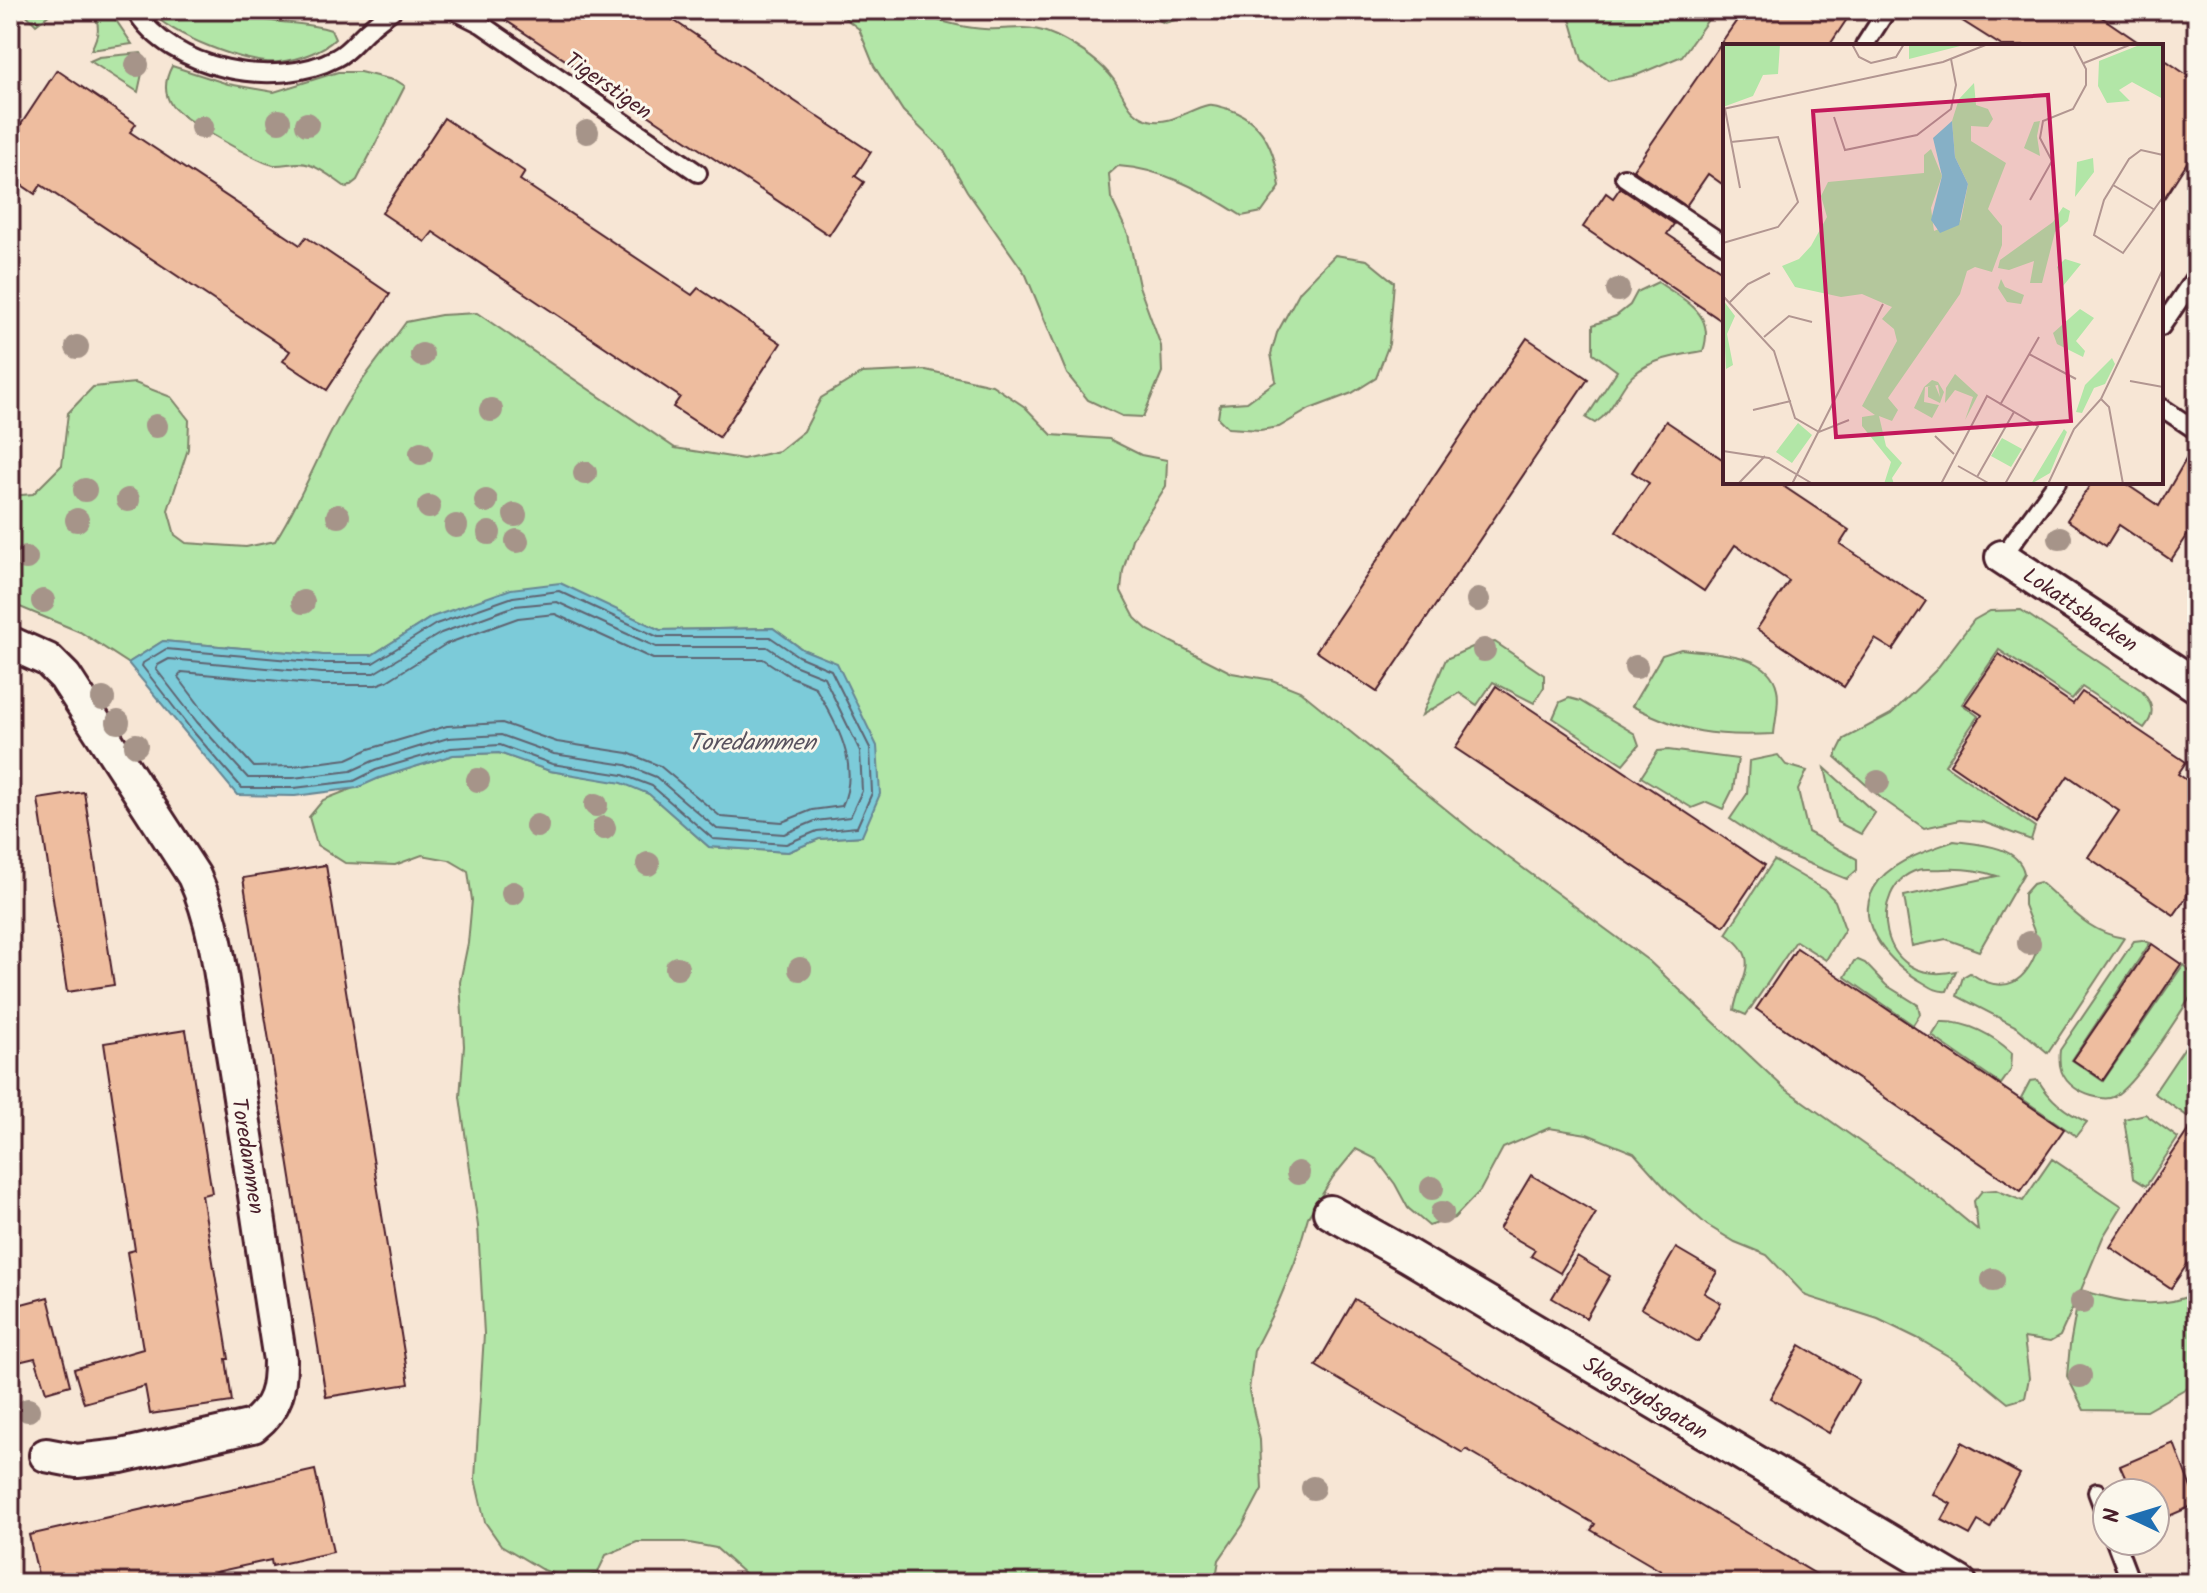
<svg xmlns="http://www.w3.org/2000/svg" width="2207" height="1593" font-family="Kalam,sans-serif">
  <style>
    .green { fill: #b2e6a7; stroke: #7e8269; stroke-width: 2 }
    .water { fill: #7ccbd9; stroke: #688693; stroke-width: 2 }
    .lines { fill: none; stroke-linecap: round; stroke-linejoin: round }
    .shore { stroke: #5e6471; stroke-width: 2 }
    .building { fill: #eebd9f; stroke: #4a1f2b; stroke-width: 2 }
    .lane-casing { stroke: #4a1f2b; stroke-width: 22 }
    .street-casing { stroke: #4a1f2b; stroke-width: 38 }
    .lane { stroke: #fbf7ec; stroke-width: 16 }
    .street { stroke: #fbf7ec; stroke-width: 32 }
    .tree { fill: #a69489 }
    .labels { text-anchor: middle; stroke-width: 6; stroke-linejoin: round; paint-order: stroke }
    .street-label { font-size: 22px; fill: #4a1f2b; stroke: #fbf7ec }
    .water-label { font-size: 24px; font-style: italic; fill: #59535f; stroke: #fbf7ec }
    .inset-road { fill: none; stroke: #b29691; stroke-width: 2 }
    .view { fill: #c2185b; fill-opacity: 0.15; stroke: #c2185b; stroke-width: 4 }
    .inset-edge { fill: none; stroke: #4a1f2b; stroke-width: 4 }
  </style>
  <rect width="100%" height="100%" fill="#f7e6d5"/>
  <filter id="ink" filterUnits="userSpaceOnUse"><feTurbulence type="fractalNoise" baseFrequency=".0125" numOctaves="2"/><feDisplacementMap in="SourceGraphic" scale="16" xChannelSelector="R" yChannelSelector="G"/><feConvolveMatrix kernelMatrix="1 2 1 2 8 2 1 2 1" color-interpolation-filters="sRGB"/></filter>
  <g filter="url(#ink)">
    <g class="green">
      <path d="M 22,10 L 55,10 L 36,25 Z"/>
      <path d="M 89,10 L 109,10 L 132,44 L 91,50 C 98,36 103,22 89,10 Z"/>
      <path d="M 149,10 L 254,10 L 255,18 C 280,24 306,22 331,30 L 335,39 C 323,51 297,60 279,62 C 248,66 168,34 149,10 Z"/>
      <path d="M 835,10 L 920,10 L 924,16 C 943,22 963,28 984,29 C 1013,31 1026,22 1056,36 C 1076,46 1101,62 1114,80 C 1124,95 1129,115 1149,120 C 1170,126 1189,109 1208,105 C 1213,104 1220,107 1225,108 C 1264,119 1275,151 1280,187 L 1262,212 L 1242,216 C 1203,191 1164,169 1118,166 L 1109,174 L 1111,198 L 1128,234 L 1139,286 L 1161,346 L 1162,372 L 1143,417 L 1122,416 L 1088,400 L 1067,374 L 1026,275 L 967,191 L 944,151 L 903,111 L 874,66 L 859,29 Z"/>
      <path d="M 1136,10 L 1210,10 L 1165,23 Z"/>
      <path d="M 1563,10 L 1715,10 L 1682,56 L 1637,75 L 1608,81 L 1582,60 L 1571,22 Z"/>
      <path d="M 141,53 L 145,60 L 138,92 L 90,61 L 99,57 Z"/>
      <path d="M 172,66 L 228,84 L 274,92 L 338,72 L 360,72 L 397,81 L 405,86 L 357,180 L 347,188 C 336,181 323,169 310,165 C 297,160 286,166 274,165 C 257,162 182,119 172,106 C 163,93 165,79 172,66 Z"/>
      <path d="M 1335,255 L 1367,260 L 1394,282 L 1389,344 L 1376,378 L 1352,393 L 1310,409 L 1279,427 L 1260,430 L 1228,428 L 1218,418 L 1220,404 L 1247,402 L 1276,381 L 1271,354 L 1277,333 L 1300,291 Z"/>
      <path d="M 1658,282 C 1685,301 1716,313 1703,351 C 1677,356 1644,359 1627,382 C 1616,397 1611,413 1595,423 L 1586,418 L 1617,371 L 1593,353 L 1593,325 L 1616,316 L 1630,305 L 1637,292 Z"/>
      <path d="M 477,313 L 675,448 L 743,459 L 779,451 L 804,431 L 821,398 L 862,373 L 926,370 L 992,385 L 1025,407 L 1052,435 L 1109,439 L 1141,455 L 1167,460 L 1166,486 L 1132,539 L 1123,571 L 1121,591 L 1135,618 L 1148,630 L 1232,673 L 1272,680 L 1300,691 L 1474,832 L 1649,961 L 1784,1088 L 1938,1197 L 1978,1230 L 1974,1201 L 1982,1191 L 1996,1190 L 2023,1201 L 2052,1159 L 2122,1206 L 2103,1237 L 2081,1290 C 2120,1302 2158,1311 2197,1293 L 2197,1382 L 2146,1411 L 2084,1410 L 2067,1376 L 2070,1345 L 2079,1294 L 2060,1336 L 2050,1342 L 2024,1338 L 2029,1378 L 2025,1398 L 2008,1403 L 1955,1360 L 1917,1338 L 1878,1319 L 1806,1296 L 1767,1255 L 1735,1242 L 1707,1225 L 1668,1191 L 1634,1153 L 1587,1134 L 1549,1128 L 1503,1148 L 1480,1191 L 1454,1218 L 1429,1226 L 1408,1208 L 1395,1184 L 1376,1159 L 1356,1149 L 1333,1177 L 1308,1217 L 1295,1262 L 1278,1303 L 1254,1350 L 1249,1391 L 1260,1440 L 1262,1489 L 1243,1525 L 1219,1560 L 1215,1583 L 755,1583 L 716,1548 L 684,1542 L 637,1542 L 606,1555 L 597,1574 L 573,1581 L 541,1569 L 501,1545 L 485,1522 L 475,1479 L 484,1334 L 478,1226 L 460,1097 L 464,1046 L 460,982 L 468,943 L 472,900 L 468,871 L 449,860 L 422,855 L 395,865 L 345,863 L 317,845 L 309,817 L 323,800 L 379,778 L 453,755 L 499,753 L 550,771 L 622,782 L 649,794 L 709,847 L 788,852 L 819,839 L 862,836 L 837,664 L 802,649 L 773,628 L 660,630 L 619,611 L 432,617 L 372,655 L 323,655 L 163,641 L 128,663 L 80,632 L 20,607 L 10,606 L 10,496 L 33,494 L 62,465 L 68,413 L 93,387 L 135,383 L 171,397 L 189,420 L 188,449 L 168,510 L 175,535 L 186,543 L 246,547 L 275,541 C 302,499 319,452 344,408 C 362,378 386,350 406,322 L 441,315 Z"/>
      <path d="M 2021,610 L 2141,690 C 2153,704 2156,714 2144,728 L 2082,687 L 2072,699 L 1999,650 L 1962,704 L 1978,716 L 1945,765 L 2035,827 L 2031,840 L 1983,822 L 1960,820 L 1924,828 L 1881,798 L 1835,757 L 1844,739 L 1891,714 L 1935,671 L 1974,620 L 1990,611 Z"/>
      <path d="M 1495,642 L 1544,675 L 1544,687 L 1534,703 L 1493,682 L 1477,705 L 1459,693 L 1422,715 L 1446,659 L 1479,644 Z"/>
      <path d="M 1681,649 C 1711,653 1769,651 1777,689 C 1780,702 1775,721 1774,734 C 1714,737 1686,733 1632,706 L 1662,655 Z"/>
      <path d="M 1569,698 L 1580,701 L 1635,734 L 1639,745 L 1623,764 L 1553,718 L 1560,702 Z"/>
      <path d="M 1668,750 L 1738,759 L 1733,789 L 1723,809 L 1707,802 L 1692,808 L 1641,777 L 1658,751 Z"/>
      <path d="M 1778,755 L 1786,765 L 1807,771 L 1798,790 L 1808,832 L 1857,859 L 1857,870 L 1847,879 L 1778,851 L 1730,819 L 1747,794 L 1749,761 Z"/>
      <path d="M 1825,768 L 1875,813 L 1861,834 L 1837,822 Z"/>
      <path d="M 1954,841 C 1977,844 2018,845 2024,873 L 1979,951 L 1946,939 L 1912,946 L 1904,896 L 1997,876 C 1979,870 1962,868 1943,869 C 1935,870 1925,868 1918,870 C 1866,885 1876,989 1956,971 L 1947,991 C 1938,992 1932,988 1924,983 C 1894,966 1852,926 1874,888 C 1888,862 1927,851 1954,841 Z"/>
      <path d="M 1774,860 L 1825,890 L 1835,901 L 1845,929 L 1826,960 L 1796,941 L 1746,1015 L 1734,1010 C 1739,977 1764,960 1726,934 Z"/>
      <path d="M 2040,882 C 2067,904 2087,933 2124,938 L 2048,1053 L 2017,1027 L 1957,996 L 1963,977 L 1970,973 C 2005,997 2027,983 2039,944 L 2024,905 L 2024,894 L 2033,884 Z"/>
      <path d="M 2142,940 L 2150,943 L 2072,1060 L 2103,1081 L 2183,965 L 2197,977 L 2197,987 C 2183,1008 2131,1094 2110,1098 C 2100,1100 2083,1094 2075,1088 C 2061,1078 2058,1066 2060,1050 L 2134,941 Z"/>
      <path d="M 1858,960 L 1865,963 L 1886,985 L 1918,1005 L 1920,1014 L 1913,1025 L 1845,977 L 1854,961 Z"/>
      <path d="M 1941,1022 C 1967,1021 1993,1035 2012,1053 L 2011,1070 L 2001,1084 L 1932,1036 Z"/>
      <path d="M 2197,1029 L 2197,1107 L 2190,1118 L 2154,1093 Z"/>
      <path d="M 2038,1080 C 2050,1100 2065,1112 2087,1122 L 2076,1136 L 2021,1098 L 2030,1081 Z"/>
      <path d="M 2145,1114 L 2178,1138 L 2146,1186 L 2133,1178 L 2124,1119 Z"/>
    </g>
    <path class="water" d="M 560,583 L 660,630 L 773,628 L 802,649 L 837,663 L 877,746 L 880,794 L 862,836 L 819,839 L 788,852 L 709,847 L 649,794 L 622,783 L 550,771 L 499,753 L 453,755 L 379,778 L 357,788 L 295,796 L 237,795 L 128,663 L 163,641 L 323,655 L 372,655 L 432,617 L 511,589 Z"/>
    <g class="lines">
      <g class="shore">
        <path d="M 559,591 L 658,637 L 770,637 L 798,656 L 831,670 L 870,748 L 872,793 L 857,827 L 817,831 L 786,844 L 713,839 L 652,786 L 623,775 L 552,764 L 500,745 L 451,748 L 376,770 L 354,781 L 294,788 L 242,788 L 190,728 L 142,666 L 143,663 L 166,649 L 323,663 L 373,663 L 436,624 L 513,597 Z"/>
        <path d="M 557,602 L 656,647 L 767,647 L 794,665 L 824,677 L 860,751 L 862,791 L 850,817 L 815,821 L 784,834 L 717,829 L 656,777 L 626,765 L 554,754 L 501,735 L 448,738 L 373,761 L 351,771 L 293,778 L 248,778 L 197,722 L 156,669 L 158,665 L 169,659 L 322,673 L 374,673 L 441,633 L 515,606 Z"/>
        <path d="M 555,614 L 653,659 L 763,659 L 789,676 L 815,687 C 836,722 861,765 842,806 L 812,810 L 782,822 L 721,817 L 660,766 L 628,753 L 557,742 L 502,723 L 447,726 L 369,749 L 347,759 L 293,766 L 254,767 L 206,714 L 178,677 L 182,672 L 322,685 L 376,685 L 387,681 L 446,644 L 518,618 Z"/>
      </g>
    </g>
    <g class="building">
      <path d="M 490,10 L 658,10 L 871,152 L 855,176 L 864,182 L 829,235 Z"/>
      <path d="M 1744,10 L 1853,10 L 1829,46 L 1725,46 L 1725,186 L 1708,174 L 1686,206 L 1633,170 Z"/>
      <path d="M 1945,10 L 2091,10 L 2144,46 L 2002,46 Z"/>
      <path d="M 2161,57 L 2197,82 L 2197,147 L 2161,203 Z"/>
      <path d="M 57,70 L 136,124 L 130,132 L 300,245 L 306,237 L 390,294 L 327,390 L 283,361 L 290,351 L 41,185 L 35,194 L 10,177 L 10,141 Z"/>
      <path d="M 444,118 L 525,172 L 520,180 L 692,295 L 698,288 L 781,343 L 719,437 L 673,407 L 680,397 L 433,232 L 425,242 L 382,213 Z"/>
      <path d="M 1620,188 L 1674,224 L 1667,234 L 1725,273 L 1725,323 L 1583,227 L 1606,193 L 1613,198 Z"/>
      <path d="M 1527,338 L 1588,379 L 1377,692 L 1316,651 Z"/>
      <path d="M 1666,421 L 1725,461 L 1725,482 L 1777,482 L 1849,530 L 1840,544 L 1926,601 L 1893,650 L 1875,639 L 1844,687 L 1757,629 L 1789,581 L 1735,545 L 1704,591 L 1616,532 L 1649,483 L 1632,472 Z"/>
      <path d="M 2196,442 L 2197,521 L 2171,560 L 2119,525 L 2106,546 L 2067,520 L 2092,482 L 2123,482 L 2159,506 Z"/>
      <path d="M 1999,654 L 2073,704 L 2082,692 L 2186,762 L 2178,774 L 2197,787 L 2197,882 L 2174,915 L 2088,857 L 2119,811 L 2068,776 L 2036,823 L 1950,764 L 1982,715 L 1965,704 Z"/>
      <path d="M 1496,686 L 1765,865 L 1724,926 L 1455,748 Z"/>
      <path d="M 84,792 L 114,985 L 67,992 L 38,799 Z"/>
      <path d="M 326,865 L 409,1384 L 326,1397 L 243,878 Z"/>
      <path d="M 2152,944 L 2181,964 L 2103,1080 L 2073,1060 Z"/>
      <path d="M 1797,948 L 2064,1129 L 2021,1191 L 1756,1009 Z"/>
      <path d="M 186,1030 L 212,1193 L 202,1195 L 229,1359 L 226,1359 L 232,1402 L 150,1414 L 145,1386 L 84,1403 L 74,1369 L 143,1349 L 127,1252 L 135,1250 L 104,1043 Z"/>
      <path d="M 2197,1117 L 2197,1250 L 2171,1288 L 2110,1247 Z"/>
      <path d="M 1531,1175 L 1596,1213 L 1560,1273 L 1531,1256 L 1535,1250 L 1499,1229 Z"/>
      <path d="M 1676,1248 L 1717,1272 L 1704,1293 L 1721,1303 L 1698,1342 L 1641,1308 Z"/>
      <path d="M 1577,1256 L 1610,1276 L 1586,1318 L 1552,1298 Z"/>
      <path d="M 48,1297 L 70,1385 L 46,1392 L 35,1358 L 10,1364 L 10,1312 L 19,1310 L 18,1305 Z"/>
      <path d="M 1355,1299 L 1502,1388 L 1831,1583 L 1654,1583 L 1661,1571 L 1591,1530 L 1595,1524 L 1466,1449 L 1463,1453 L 1316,1366 Z"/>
      <path d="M 1800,1345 L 1859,1380 L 1829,1433 L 1770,1398 Z"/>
      <path d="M 1962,1442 L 2020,1474 L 1990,1528 L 1978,1521 L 1970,1535 L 1942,1520 L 1951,1504 L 1933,1494 Z"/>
      <path d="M 2174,1443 L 2197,1504 L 2155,1522 L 2155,1493 L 2132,1493 L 2120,1466 Z"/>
      <path d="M 315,1470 L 333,1552 L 272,1566 L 271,1560 L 165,1583 L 40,1583 L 29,1535 Z"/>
    </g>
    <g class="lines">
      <g class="lane-casing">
        <g id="lane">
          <path d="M 135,10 C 170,70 276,90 336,58 C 349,52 358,38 369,29 C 376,22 385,16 393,10"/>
          <path d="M 453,10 L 481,24 L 698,173"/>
          <path d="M 1864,46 L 1887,10"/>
          <path d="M 1624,177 L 1725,245"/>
          <path d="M 2161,327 L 2197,274"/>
          <path d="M 2161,407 L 2197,431"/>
          <path d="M 2002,557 L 2057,482"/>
          <path d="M 2097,1492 L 2107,1519"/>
          <path d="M 2115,1541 L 2131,1583"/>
        </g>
      </g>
      <g class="street-casing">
        <g id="street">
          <path d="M 2002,557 L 2197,686"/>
          <path d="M 10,643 L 48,660 L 65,677 L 194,876 C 218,928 222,986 231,1042 C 249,1148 263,1254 280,1360 C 280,1389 277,1407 253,1426 L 121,1456 L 77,1461 L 46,1455"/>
          <path d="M 1330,1212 L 1407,1255 L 1960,1583"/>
        </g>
      </g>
      <use href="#lane" class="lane"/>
      <use href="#street" class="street"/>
    </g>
    <g class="tree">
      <circle cx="137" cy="65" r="12"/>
      <circle cx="279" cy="121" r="12"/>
      <circle cx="307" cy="124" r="12"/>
      <circle cx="202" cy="127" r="12"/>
      <circle cx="587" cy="132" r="12"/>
      <circle cx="1618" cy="290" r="12"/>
      <circle cx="77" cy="347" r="12"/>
      <circle cx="422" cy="355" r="12"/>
      <circle cx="491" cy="410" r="12"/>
      <circle cx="156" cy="426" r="12"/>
      <circle cx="421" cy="453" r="12"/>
      <circle cx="585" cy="473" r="12"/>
      <circle cx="85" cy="490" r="12"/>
      <circle cx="128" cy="500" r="12"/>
      <circle cx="486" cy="501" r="12"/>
      <circle cx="429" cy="507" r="12"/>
      <circle cx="515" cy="515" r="12"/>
      <circle cx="338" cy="516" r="12"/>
      <circle cx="77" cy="520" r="12"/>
      <circle cx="456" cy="526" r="12"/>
      <circle cx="489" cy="533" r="12"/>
      <circle cx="2060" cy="538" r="12"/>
      <circle cx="517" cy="541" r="12"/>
      <circle cx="26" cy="558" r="12"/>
      <circle cx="1478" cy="600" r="12"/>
      <circle cx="43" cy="601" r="12"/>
      <circle cx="303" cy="602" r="12"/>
      <circle cx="1484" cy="650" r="12"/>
      <circle cx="1636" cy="667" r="12"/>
      <circle cx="103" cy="699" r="12"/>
      <circle cx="118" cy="722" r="12"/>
      <circle cx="136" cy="745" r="12"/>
      <circle cx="478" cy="780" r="12"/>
      <circle cx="1878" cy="782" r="12"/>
      <circle cx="596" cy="805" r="12"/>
      <circle cx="537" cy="826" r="12"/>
      <circle cx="604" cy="828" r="12"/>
      <circle cx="648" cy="864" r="12"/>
      <circle cx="513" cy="893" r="12"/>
      <circle cx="2029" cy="943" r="12"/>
      <circle cx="677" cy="968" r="12"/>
      <circle cx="800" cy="969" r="12"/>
      <circle cx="1298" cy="1173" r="12"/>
      <circle cx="1432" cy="1188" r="12"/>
      <circle cx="1442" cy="1213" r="12"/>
      <circle cx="1993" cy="1280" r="12"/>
      <circle cx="2082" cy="1302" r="12"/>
      <circle cx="2080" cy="1376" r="12"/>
      <circle cx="28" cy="1410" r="12"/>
      <circle cx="1313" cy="1488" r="12"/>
    </g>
  </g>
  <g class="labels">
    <g class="street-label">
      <text transform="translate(609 85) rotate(35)" y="8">Tigerstigen</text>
      <text transform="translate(2081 609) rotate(34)" y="8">Lokattsbacken</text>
      <text transform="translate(249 1156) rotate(81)" y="8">Toredammen</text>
      <text transform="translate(1646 1397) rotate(31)" y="8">Skogsrydsgatan</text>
    </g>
    <g class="water-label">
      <text x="752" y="750">Toredammen</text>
    </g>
  </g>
  <g transform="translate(1723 44)">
    <rect width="440" height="440" fill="#f7e6d5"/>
    <path d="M 0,0 L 57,0 L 55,30 L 40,31 L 30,52 L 0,63 ZM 186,0 L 245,0 L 186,15 ZM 419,0 L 440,0 L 440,55 L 409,38 L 396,46 L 407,57 L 384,59 L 375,42 L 376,17 ZM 251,39 L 253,61 L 265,65 L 270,75 L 265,83 L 248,82 L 248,97 L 283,119 L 265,165 L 279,182 L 279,201 L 269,228 L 252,223 L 244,227 L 237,250 L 165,354 L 175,366 L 169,377 L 156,372 L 163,402 L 179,419 L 169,434 L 171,440 L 161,440 L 168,418 L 139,382 L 139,373 L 152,371 L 139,362 L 174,297 L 171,285 L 159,275 L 169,263 L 139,250 L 118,253 L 72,243 L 59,222 L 76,215 L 88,202 L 104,173 L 98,152 L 105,138 L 201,129 L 201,111 L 208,105 L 219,132 L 208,164 L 211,187 L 238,176 L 245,140 L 232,113 L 229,77 L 236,55 ZM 317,77 L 314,92 L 317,112 L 301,104 L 311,78 ZM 370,114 L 371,128 L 352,153 L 354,118 ZM 340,163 L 347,167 L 345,177 L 332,188 L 319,239 L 307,239 L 311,217 L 286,226 L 275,224 L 277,216 L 330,178 ZM 342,215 L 358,220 L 340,242 L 334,223 ZM 278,235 L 282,243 L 301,251 L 298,260 L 284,258 L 275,244 ZM 0,256 L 12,272 L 4,290 L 10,321 L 3,325 ZM 357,265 L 371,274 L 353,297 L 362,307 L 360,313 L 334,300 L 330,289 ZM 389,314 L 392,320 L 382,340 L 371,344 L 359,369 L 353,368 L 362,341 ZM 232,330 L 255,351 L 242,376 L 250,353 L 232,346 L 222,359 L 223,344 ZM 209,336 L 215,338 L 221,348 L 217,359 L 205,353 L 205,343 L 212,341 L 217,353 L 215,341 L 202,343 L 201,358 L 216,361 L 209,374 L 191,364 L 201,343 ZM 75,379 L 89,391 L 69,419 L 53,408 ZM 341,385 L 344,388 L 327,429 L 308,440 ZM 279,394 L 299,405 L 288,423 L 268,412 Z" fill="#b2e6a7"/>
    <path d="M 229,77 L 232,113 L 245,140 L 236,181 L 217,189 L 208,176 L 219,132 L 210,94 Z" fill="#7ccbd9"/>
    <path class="inset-road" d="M 129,0 L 136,13 L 148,19 L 173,13 L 181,0M 361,19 L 409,0M 0,65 L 220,18 L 265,0M 2,65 L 17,144M 111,73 L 122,106 L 194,91 L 228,65 L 233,41 L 228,15M 440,111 L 418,106 L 406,115 L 381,156 L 371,191 L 400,209 L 440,153M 390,141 L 432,166M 307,156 L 329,117 L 317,94 L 320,77 L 350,65 L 363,41 L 363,25 L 350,0M 0,199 L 55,183 L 75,158 L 55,93 L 8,98M 0,252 L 51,307 L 72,374 L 96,388 L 126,376M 7,258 L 25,240 L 47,229M 41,293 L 66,272 L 89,278M 306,310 L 353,335M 407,337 L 440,343M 378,355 L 386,363 L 400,440M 277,361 L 316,293M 30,366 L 68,357M 212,392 L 231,410M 0,407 L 46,414 L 90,440M 235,422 L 267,440M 254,433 L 291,368M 15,440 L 42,412M 69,440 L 160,260M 218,440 L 264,352 L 315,382 L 282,440M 325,440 L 351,385 L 378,355 L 440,225"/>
    <path class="view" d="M 325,51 L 348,377 L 113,393 L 90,67 Z"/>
    <rect width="440" height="440" class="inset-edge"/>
  </g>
  <rect width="2207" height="1593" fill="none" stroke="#fbf7ec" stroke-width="40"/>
  <rect x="20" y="20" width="2167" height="1553" fill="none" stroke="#4a1f2b" stroke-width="3" filter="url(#ink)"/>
  <g transform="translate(2131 1517) rotate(274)"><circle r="38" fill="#fbf7ec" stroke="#b4a19f" stroke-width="2"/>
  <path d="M0-6L14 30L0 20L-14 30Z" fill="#1f6fb2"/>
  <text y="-12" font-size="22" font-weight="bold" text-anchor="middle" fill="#4a1f2b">N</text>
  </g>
</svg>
